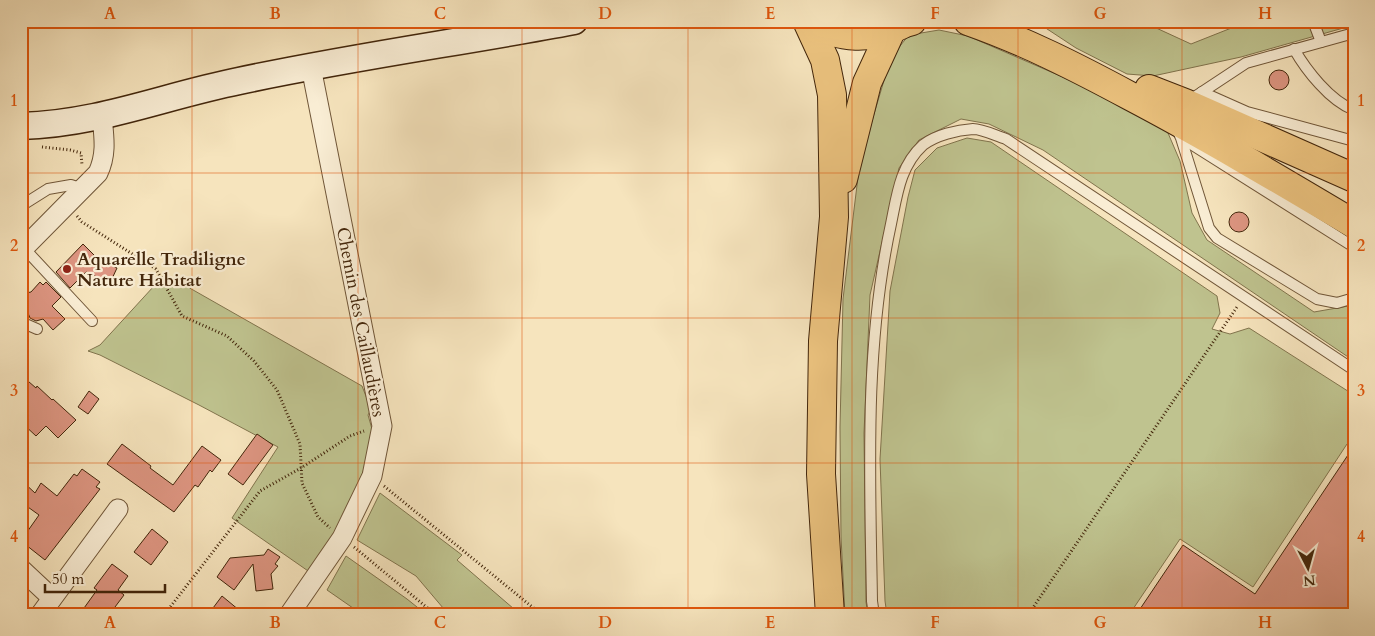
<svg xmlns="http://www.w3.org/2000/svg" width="1375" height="636" font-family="Cardo,serif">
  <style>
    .green { fill: #bfc38f; stroke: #81744d }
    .building { fill: #dd9581; stroke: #43260b }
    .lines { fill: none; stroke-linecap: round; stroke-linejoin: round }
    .lane-casing { stroke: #705638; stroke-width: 12 }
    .street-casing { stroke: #705638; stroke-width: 21 }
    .secondary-casing { stroke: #43260b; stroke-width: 29 }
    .primary-casing { stroke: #43260b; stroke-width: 30 }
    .highway-casing { stroke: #43260b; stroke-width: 30 }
    .path { stroke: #43260b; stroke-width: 3; stroke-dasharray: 1 2.5; stroke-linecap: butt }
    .lane { stroke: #f9edd4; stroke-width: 10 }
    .street { stroke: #f9edd4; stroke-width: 19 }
    .secondary { stroke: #f9edd4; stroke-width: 26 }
    .primary { stroke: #ebc27e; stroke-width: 28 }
    .highway { stroke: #ebc27e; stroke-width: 28 }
    .grid { fill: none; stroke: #e0560c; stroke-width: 1; stroke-opacity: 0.55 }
    .poi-dot { fill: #8f2418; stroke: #f9edd4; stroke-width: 2 }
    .labels { text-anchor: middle; stroke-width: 4.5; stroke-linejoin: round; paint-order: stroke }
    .poi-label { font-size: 18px; font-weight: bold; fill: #43260b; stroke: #f9edd4; text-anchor: start }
    .street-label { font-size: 18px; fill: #43260b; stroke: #f9edd4 }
    .neatline { fill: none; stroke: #e0560c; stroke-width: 2 }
    .grid-label { font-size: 16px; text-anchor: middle; font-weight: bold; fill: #e0560c }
  </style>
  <rect width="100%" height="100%" fill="#f6e4bd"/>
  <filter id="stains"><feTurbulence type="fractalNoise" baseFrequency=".004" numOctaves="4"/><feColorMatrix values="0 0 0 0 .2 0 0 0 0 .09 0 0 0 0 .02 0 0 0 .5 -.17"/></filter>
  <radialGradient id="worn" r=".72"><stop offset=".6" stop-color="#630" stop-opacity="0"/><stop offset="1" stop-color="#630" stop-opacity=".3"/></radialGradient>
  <g class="green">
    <path d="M 1035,21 L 1141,21 L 1191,44 L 1249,21 L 1354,21 L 1354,25 L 1241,57 L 1153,76 L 1127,74 L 1076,48 Z"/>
    <path d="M 939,30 L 968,36 L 1155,117 L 1168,133 L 1180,161 L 1192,213 L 1207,240 L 1314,312 L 1354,305 L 1354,361 L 1043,150 L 989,124 L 961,119 L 919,140 L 899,168 L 870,295 L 864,433 L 866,602 L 868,615 L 845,615 L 841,537 L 840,427 L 843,299 L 860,161 L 891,57 L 909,35 Z"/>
    <path d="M 967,138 L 991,142 L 1217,296 L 1220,313 L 1212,329 L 1230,334 L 1249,328 L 1354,395 L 1354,447 L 1347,444 L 1253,587 L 1180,539 L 1129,615 L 887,615 L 885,601 L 880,459 L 890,291 L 908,197 L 915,170 L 937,148 Z"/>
    <path d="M 165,274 L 362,386 L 371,409 L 368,415 L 374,436 L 357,491 L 341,530 L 311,573 L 232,518 L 278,447 L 199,405 L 100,355 L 88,351 L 100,345 Z"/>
    <path d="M 380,493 L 462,555 L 457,560 L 521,615 L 449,615 L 416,576 L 357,540 Z"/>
    <path d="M 346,556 L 407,599 L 427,615 L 363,615 L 327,590 Z"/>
  </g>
  <g class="building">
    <circle cx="1279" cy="80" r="10"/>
    <circle cx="1239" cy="222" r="10"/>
    <path d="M 83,244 L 98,259 L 117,268 L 110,283 L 86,272 L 70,288 L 56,272 Z"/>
    <path d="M 40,282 L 43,285 L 46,282 L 61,297 L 52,306 L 65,319 L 53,330 L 43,319 L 36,321 L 30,318 L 28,313 L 21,315 L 21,294 L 31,292 Z"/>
    <path d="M 21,375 L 36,388 L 37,386 L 52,400 L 53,399 L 76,420 L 58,438 L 46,426 L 36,436 L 21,422 Z"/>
    <path d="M 89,391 L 99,399 L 88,414 L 78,407 Z"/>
    <path d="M 257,434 L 273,445 L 243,485 L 228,474 Z"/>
    <path d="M 122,444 L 151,466 L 150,468 L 173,485 L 202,446 L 221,460 L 212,472 L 210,470 L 198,487 L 195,485 L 174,512 L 107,464 Z"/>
    <path d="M 1354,446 L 1354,615 L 1136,615 L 1183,545 L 1255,594 Z"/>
    <path d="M 82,469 L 100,482 L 96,487 L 100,489 L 45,560 L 26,545 L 28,542 L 27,532 L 39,515 L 21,502 L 21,480 L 35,493 L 41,483 L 57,496 L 74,474 L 77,476 Z"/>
    <path d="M 152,529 L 168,542 L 151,565 L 134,552 Z"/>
    <path d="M 268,549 L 280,557 L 275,564 L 278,566 L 271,574 L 273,589 L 256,591 L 253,564 L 234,590 L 217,577 L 230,558 L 264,555 Z"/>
    <path d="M 112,564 L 128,576 L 118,590 L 124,595 L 109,615 L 79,615 L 97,590 L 94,588 Z"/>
    <path d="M 222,596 L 245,615 L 212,615 L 216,610 L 213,608 Z"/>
  </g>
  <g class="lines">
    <g class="lane-casing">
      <g id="lane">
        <path d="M 1313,21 L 1321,42"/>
        <path d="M 1294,49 C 1306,70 1330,101 1354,110"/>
        <path d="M 1202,92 L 1247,112 L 1354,141"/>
        <path d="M 1187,102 L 1246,63 L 1354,33"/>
        <path d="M 1176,127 L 1181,138 L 1209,228 L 1217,238 L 1317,299 L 1337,303 L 1354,298"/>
        <path d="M 1191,144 L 1354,247"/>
        <path d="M 21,206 L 48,189 L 71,185 L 83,189"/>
        <path d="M 24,248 L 92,321"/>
        <path d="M 21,322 L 37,329"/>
        <path d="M 874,615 L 872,601 C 870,475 864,348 891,224 C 897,195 900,166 923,145 C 936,135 957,130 973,129 C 983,129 996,136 1006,139 L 1354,370"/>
      </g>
    </g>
    <g class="street-casing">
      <g id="street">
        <path d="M 21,251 L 98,173 C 107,154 104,137 102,117"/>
        <path d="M 21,569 L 52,598"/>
        <path d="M 40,615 L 118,509"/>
        <path d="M 289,615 L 342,538 L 372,476 L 382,426 L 311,67"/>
      </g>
    </g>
    <g class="secondary-casing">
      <path id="secondary" d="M 21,126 C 99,124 164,96 239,81 C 350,57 463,42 574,21"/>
    </g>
    <g class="primary-casing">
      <g id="primary">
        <path d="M 807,21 L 825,60 L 832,95 L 834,217 L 823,341 L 821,474 L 830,615"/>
        <path d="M 812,21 C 839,40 872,40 901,25"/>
        <path d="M 843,179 L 867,83 L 891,31"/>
      </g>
    </g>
    <g class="highway-casing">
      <g id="highway">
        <path d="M 968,21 C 1025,41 1078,68 1130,96 C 1206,136 1280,180 1354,224"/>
        <path d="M 905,23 L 912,21"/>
        <path d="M 1149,89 L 1185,103 L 1354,178"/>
      </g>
    </g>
    <g class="path">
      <path d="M 42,147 L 70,150 L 81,153 L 82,165"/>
      <path d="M 77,216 L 82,222 L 156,269 L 182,316 L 227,336 L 254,361 L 277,390 L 300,444 L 302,483 L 318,517 L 330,528"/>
      <path d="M 384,486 L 542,615"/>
      <path d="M 354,547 L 436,615"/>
      <path d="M 164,615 L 260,491 L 301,468 L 350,436 L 364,431"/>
      <path d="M 1028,615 L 1237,307"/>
    </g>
    <use href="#lane" class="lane"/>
    <use href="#street" class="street"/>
    <use href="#secondary" class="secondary"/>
    <use href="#primary" class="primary"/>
    <use href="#highway" class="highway"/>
  </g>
  <path class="grid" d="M 192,21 L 192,615M 358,21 L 358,615M 522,21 L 522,615M 688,21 L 688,615M 852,21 L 852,615M 1018,21 L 1018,615M 1182,21 L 1182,615M 21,173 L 1354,173M 21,318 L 1354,318M 21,463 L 1354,463"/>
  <circle class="poi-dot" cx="67" cy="269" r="5"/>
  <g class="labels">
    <g class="poi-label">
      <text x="77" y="265">Aquarelle Tradiligne<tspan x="77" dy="21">Nature Habitat</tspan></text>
    </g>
    <g class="street-label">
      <text transform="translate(361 322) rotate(79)" y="6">Chemin des Caillaudières</text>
    </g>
  </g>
  <rect width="1375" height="636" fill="none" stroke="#f6e4bd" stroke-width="55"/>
  <g transform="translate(1308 568) rotate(174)" stroke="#f9edd4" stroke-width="4" paint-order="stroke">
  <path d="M0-4L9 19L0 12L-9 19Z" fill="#43260b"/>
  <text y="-8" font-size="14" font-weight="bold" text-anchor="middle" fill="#43260b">N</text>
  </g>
  <path d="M45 584v8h120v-8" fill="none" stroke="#43260b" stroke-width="2.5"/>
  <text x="52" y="584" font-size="15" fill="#43260b" stroke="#f9edd4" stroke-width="4" paint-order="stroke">50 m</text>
  <rect x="28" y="28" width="1320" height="580" class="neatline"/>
  <g class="grid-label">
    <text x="110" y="19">A</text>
    <text x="275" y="19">B</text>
    <text x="440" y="19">C</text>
    <text x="605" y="19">D</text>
    <text x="770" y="19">E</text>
    <text x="935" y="19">F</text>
    <text x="1100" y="19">G</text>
    <text x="1265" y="19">H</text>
    <text x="14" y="106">1</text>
    <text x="1361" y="106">1</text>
    <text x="14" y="251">2</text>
    <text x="1361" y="251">2</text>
    <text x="14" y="396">3</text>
    <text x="1361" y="396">3</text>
    <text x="14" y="542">4</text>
    <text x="1361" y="542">4</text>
    <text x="110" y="628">A</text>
    <text x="275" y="628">B</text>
    <text x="440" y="628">C</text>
    <text x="605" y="628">D</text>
    <text x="770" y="628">E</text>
    <text x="935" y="628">F</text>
    <text x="1100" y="628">G</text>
    <text x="1265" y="628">H</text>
  </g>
  <rect width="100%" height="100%" filter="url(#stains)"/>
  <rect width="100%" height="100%" fill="url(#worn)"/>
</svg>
